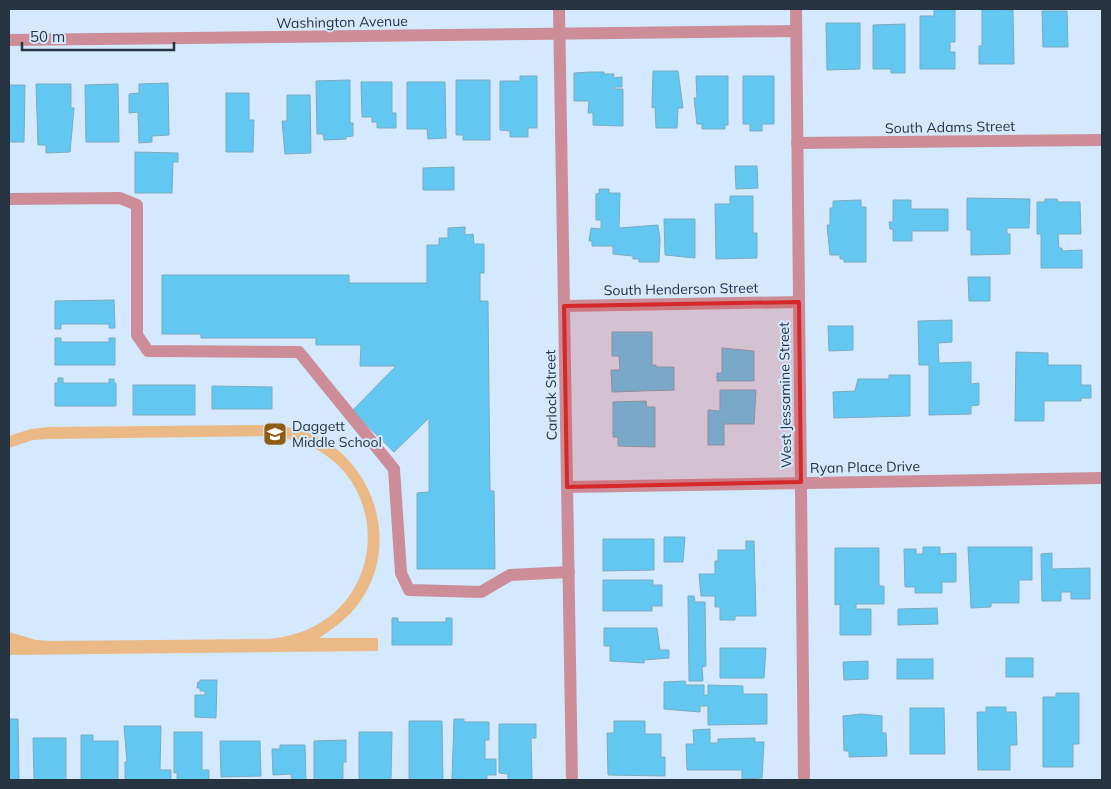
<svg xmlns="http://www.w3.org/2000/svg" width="1111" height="789" font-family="Mulish,sans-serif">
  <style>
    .green { fill: #eab985 }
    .building { fill: #62c8f1; stroke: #7caabf }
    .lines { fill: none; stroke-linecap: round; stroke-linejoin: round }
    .minor { stroke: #cc8d99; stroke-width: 12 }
    .marked { fill: #d62828; fill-opacity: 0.2; stroke: #d62828; stroke-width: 4; stroke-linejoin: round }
    .labels { text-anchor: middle; stroke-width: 4; stroke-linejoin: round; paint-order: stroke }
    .street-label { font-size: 14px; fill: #263340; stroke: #d4e9fd }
    .poi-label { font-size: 14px; fill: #263340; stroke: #d4e9fd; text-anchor: start }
  </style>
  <rect width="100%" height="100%" fill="#d4e9fd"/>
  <path class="green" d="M 267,425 C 285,426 302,429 318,437 C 378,468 399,549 359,603 C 348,618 334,628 319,638 L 378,638 L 378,651 L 9,655 L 9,632 L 36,640 L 51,641 L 269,639 C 402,627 400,444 267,436 L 49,439 L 33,440 L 9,448 L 9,436 L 31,429 L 49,427 Z"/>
  <g class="building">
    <path d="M 934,9 L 955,9 L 955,42 L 950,42 L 950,52 L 955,52 L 955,69 L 920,69 L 920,16 L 934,16 Z"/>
    <path d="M 982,9 L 1013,10 L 1014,64 L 979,64 L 979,46 L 982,46 Z"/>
    <path d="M 1042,11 L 1067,11 L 1068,47 L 1043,47 Z"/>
    <path d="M 826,23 L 860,23 L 860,69 L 827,70 Z"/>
    <path d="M 905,24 L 905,73 L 891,73 L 891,69 L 873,69 L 873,25 Z"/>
    <path d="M 653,71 L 678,71 L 683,108 L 678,108 L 677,128 L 656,128 L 655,107 L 652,108 Z"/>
    <path d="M 589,72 L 604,72 L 604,74 L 614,74 L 613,78 L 622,77 L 622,87 L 614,87 L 614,89 L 623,89 L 623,126 L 593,125 L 593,113 L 588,113 L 589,101 L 574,101 L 574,73 Z"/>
    <path d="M 520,76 L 537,76 L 537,128 L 528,128 L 528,137 L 510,137 L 510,131 L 500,130 L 500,81 L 520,81 Z"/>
    <path d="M 696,76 L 728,76 L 728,125 L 725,125 L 725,129 L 702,129 L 702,124 L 697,124 L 694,98 L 697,98 Z"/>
    <path d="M 743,76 L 774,76 L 774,124 L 762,124 L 762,131 L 750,131 L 750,124 L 743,124 Z"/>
    <path d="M 350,80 L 350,123 L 353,123 L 353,136 L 346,137 L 346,139 L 324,140 L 323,134 L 317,134 L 316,81 Z"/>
    <path d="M 456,80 L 490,80 L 490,140 L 463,140 L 463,135 L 456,135 Z"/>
    <path d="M 361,82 L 392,82 L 392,113 L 396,113 L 396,128 L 377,128 L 377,122 L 372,122 L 372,117 L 362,117 Z"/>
    <path d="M 407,82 L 445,82 L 446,138 L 428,139 L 427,129 L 407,129 Z"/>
    <path d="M 168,83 L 169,135 L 152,136 L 152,142 L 139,143 L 138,112 L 129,113 L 129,94 L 139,93 L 139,84 Z"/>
    <path d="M 36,84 L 71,84 L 71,108 L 74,108 L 70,152 L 46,153 L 46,145 L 38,145 Z"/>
    <path d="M 118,84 L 119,142 L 86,142 L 85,85 Z"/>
    <path d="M 9,85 L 25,85 L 24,142 L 9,142 Z"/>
    <path d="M 226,93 L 249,93 L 249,120 L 254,120 L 253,152 L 226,152 Z"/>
    <path d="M 287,95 L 310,95 L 311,153 L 285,154 L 282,121 L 287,121 Z"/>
    <path d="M 135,152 L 178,153 L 178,162 L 173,162 L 172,193 L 135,193 Z"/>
    <path d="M 735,166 L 757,166 L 758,188 L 736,189 Z"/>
    <path d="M 454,167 L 454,190 L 423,190 L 423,168 Z"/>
    <path d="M 599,189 L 609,189 L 609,193 L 620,193 L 619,228 L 658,225 L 660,240 L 659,262 L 639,262 L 639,259 L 633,259 L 633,256 L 613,254 L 613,246 L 592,246 L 592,241 L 589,241 L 591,228 L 601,229 L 601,220 L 596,220 L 596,194 L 599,193 Z"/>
    <path d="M 730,196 L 753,196 L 753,233 L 757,233 L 757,258 L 716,259 L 715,204 L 730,204 Z"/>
    <path d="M 967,198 L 1030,199 L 1029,228 L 1007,228 L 1007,234 L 1010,234 L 1010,254 L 971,255 L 971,230 L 967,230 Z"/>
    <path d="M 1045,199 L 1057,199 L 1058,202 L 1080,202 L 1081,234 L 1058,234 L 1059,248 L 1062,248 L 1062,251 L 1082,250 L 1082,268 L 1041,268 L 1041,234 L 1037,234 L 1037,202 L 1045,202 Z"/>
    <path d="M 861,200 L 861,207 L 866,207 L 866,262 L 844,262 L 844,259 L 840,259 L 840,255 L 830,255 L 827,225 L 830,225 L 830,208 L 833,208 L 833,201 Z"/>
    <path d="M 893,200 L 911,200 L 911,209 L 948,209 L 948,231 L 912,231 L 912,241 L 893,241 L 893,229 L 890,229 L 889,222 L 893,222 Z"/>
    <path d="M 664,219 L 695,219 L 695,258 L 665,255 Z"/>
    <path d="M 465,227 L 465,235 L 473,234 L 474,244 L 484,244 L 484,273 L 480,273 L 480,301 L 488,301 L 490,491 L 494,491 L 495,569 L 417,569 L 417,493 L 429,492 L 429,418 L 394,452 L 352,411 L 396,366 L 360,366 L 361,345 L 316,345 L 316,338 L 201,338 L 201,334 L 162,334 L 162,275 L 349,275 L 349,283 L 427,283 L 427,245 L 439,245 L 439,238 L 448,238 L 448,228 Z"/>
    <path d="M 968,277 L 990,277 L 990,301 L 969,301 Z"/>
    <path d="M 114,300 L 115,328 L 109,328 L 109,324 L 61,324 L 61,329 L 55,329 L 55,301 Z"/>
    <path d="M 952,320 L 952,342 L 938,343 L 939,363 L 971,362 L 971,384 L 979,383 L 979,405 L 971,406 L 971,414 L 929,415 L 929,365 L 919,365 L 918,321 Z"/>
    <path d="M 828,326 L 853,326 L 853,350 L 829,351 Z"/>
    <path d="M 612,332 L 652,332 L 652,365 L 656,365 L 656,367 L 674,367 L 674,390 L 612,392 L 611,370 L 620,370 L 619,356 L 612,356 Z"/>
    <path d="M 55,338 L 61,338 L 61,342 L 109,342 L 109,338 L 115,338 L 115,365 L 55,365 Z"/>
    <path d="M 722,348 L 754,351 L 754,381 L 717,381 L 717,373 L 722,373 Z"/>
    <path d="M 1016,352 L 1048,353 L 1048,365 L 1081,365 L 1081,385 L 1091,385 L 1091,398 L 1081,398 L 1081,401 L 1044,401 L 1044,421 L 1015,421 Z"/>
    <path d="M 889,375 L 910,375 L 910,416 L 834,418 L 833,392 L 855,391 L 858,379 L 889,379 Z"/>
    <path d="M 58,378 L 63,378 L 63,383 L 109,383 L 109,379 L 114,379 L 114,383 L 116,383 L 116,406 L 55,406 L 55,383 L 58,383 Z"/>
    <rect x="133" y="385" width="62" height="30"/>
    <path d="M 212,386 L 272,387 L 272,409 L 212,409 Z"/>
    <path d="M 720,390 L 756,390 L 754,424 L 724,424 L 724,445 L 708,445 L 708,410 L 720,411 Z"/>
    <path d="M 646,401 L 647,407 L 655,407 L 655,447 L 618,446 L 618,437 L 613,437 L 613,402 Z"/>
    <path d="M 664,537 L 685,537 L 683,562 L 664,562 Z"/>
    <path d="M 603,539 L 654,539 L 654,570 L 603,571 Z"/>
    <path d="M 746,541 L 754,541 L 756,616 L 735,616 L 735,620 L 720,620 L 720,607 L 715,607 L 715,596 L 701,596 L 699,574 L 715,574 L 715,561 L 718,561 L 718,550 L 746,550 Z"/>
    <path d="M 923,547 L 940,547 L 940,554 L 956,553 L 956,582 L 942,582 L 942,593 L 915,593 L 915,587 L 905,587 L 904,549 L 916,549 L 916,554 L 923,554 Z"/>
    <path d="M 968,547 L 1032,547 L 1032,580 L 1019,580 L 1019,603 L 991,603 L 991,607 L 971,608 Z"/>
    <path d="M 835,548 L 879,548 L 879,586 L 884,586 L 884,604 L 856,604 L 856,609 L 871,609 L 871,635 L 840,635 L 840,604 L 835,605 Z"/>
    <path d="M 1052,553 L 1052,569 L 1090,568 L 1090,599 L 1071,599 L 1071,592 L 1061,592 L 1061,601 L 1042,601 L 1041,554 Z"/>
    <path d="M 603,580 L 653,580 L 653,585 L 662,585 L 662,606 L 652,606 L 652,611 L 603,611 Z"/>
    <path d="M 688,596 L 694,596 L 695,602 L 705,602 L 706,666 L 702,667 L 703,681 L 689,681 Z"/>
    <path d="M 937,608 L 938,624 L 898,625 L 898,609 Z"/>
    <path d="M 392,618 L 398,618 L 398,622 L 446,622 L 446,618 L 452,618 L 452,645 L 392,645 Z"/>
    <path d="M 604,628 L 657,628 L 660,650 L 669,650 L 669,658 L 644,660 L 644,663 L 610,661 L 610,646 L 604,646 Z"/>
    <path d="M 720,648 L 766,648 L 764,678 L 720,678 Z"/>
    <rect x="1006" y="658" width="27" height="19"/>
    <rect x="897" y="659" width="36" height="20"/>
    <path d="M 868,661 L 868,679 L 844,680 L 843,662 Z"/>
    <path d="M 200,680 L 217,680 L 216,718 L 195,717 L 195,695 L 205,695 L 205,691 L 200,691 L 200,688 L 197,688 L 198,682 L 200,682 Z"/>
    <path d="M 685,681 L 686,685 L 704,685 L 704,695 L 708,695 L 708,685 L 743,686 L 743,694 L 767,694 L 767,724 L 708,725 L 708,706 L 700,706 L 700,712 L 664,709 L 664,682 Z"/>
    <path d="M 1056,693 L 1079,693 L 1079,744 L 1073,744 L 1073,767 L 1043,767 L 1043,697 L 1056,697 Z"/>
    <path d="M 986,707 L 1006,707 L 1006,712 L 1016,712 L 1017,745 L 1010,745 L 1010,770 L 978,770 L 977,712 L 986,712 Z"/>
    <path d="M 910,708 L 944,708 L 945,754 L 910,754 Z"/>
    <path d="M 861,714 L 882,716 L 882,733 L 886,733 L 887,756 L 849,757 L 849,751 L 844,751 L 843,716 Z"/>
    <path d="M 9,719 L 18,719 L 19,780 L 9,780 Z"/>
    <path d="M 454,719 L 464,719 L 464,722 L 489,722 L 489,740 L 485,740 L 485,759 L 496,759 L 496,775 L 487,775 L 487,779 L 476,780 L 452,779 Z"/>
    <path d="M 409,721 L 442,721 L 443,780 L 409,780 Z"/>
    <path d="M 614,721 L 645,721 L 645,734 L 661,734 L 661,757 L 665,757 L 665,776 L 608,775 L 607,733 L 614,733 Z"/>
    <path d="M 499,724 L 536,724 L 536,738 L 531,738 L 532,780 L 508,780 L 508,774 L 499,773 Z"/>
    <path d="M 124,726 L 161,726 L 160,770 L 171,770 L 171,780 L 125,780 L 125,762 L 127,762 Z"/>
    <path d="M 710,729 L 710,743 L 718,743 L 718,739 L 755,738 L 755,742 L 764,742 L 762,778 L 742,779 L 742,770 L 687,770 L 686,744 L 694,744 L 693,730 Z"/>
    <path d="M 174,732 L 202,732 L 202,770 L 209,770 L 209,780 L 177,780 L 177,772 L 174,773 Z"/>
    <path d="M 359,732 L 392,732 L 391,780 L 359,780 Z"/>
    <path d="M 81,735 L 93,735 L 93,741 L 118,741 L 118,780 L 81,780 Z"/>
    <path d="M 33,738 L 66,738 L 66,780 L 34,780 Z"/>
    <path d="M 346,740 L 346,762 L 343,762 L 343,780 L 314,780 L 314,741 Z"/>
    <path d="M 220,741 L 260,741 L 261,776 L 221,777 Z"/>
    <path d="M 280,745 L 305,745 L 306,780 L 292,780 L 291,774 L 273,775 L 272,749 L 280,749 Z"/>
  </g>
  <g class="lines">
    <g class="minor">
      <path d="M 559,9 L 572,780"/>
      <path d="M 796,9 L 804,780"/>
      <path d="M 9,40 L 796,31"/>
      <path d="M 797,143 L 1102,140"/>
      <path d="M 9,199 L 120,198 L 137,205 L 137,335 L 148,351 L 299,352 L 394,469 L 401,573 L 409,590 L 481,592 L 510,575 L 569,572"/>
      <path d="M 564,306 L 799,302"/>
      <path d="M 567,487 L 1102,478"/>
    </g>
  </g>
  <path class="marked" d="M 799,302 L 801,482 L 567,487 L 564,306 Z"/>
  <defs>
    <g id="school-square" transform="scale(1.25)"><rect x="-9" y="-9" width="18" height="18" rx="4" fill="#915b11" stroke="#d4e9fd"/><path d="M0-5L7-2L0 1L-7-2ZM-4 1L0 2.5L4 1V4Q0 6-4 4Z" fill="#fff"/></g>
  </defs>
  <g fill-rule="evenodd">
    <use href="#school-square" x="275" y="434"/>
  </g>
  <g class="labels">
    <g class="street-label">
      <text transform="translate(342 22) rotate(-1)" y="5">Washington Avenue</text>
      <text transform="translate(950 127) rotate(-1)" y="5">South Adams Street</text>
      <text transform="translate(681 289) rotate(-1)" y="5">South Henderson Street</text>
      <text transform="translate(551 395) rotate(-91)" y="5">Carlock Street</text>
      <text transform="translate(785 395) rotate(-91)" y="5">West Jessamine Street</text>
      <text transform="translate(865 467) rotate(-1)" y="5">Ryan Place Drive</text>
    </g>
    <g class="poi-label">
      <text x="292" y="431">Daggett<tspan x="292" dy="16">Middle School</tspan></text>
    </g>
  </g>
  <rect width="1111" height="789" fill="none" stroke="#263340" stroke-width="20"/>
  <path d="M22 42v8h152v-8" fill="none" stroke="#263340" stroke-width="2.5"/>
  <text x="30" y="42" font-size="15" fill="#263340" stroke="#d4e9fd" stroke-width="4" paint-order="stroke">50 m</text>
</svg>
